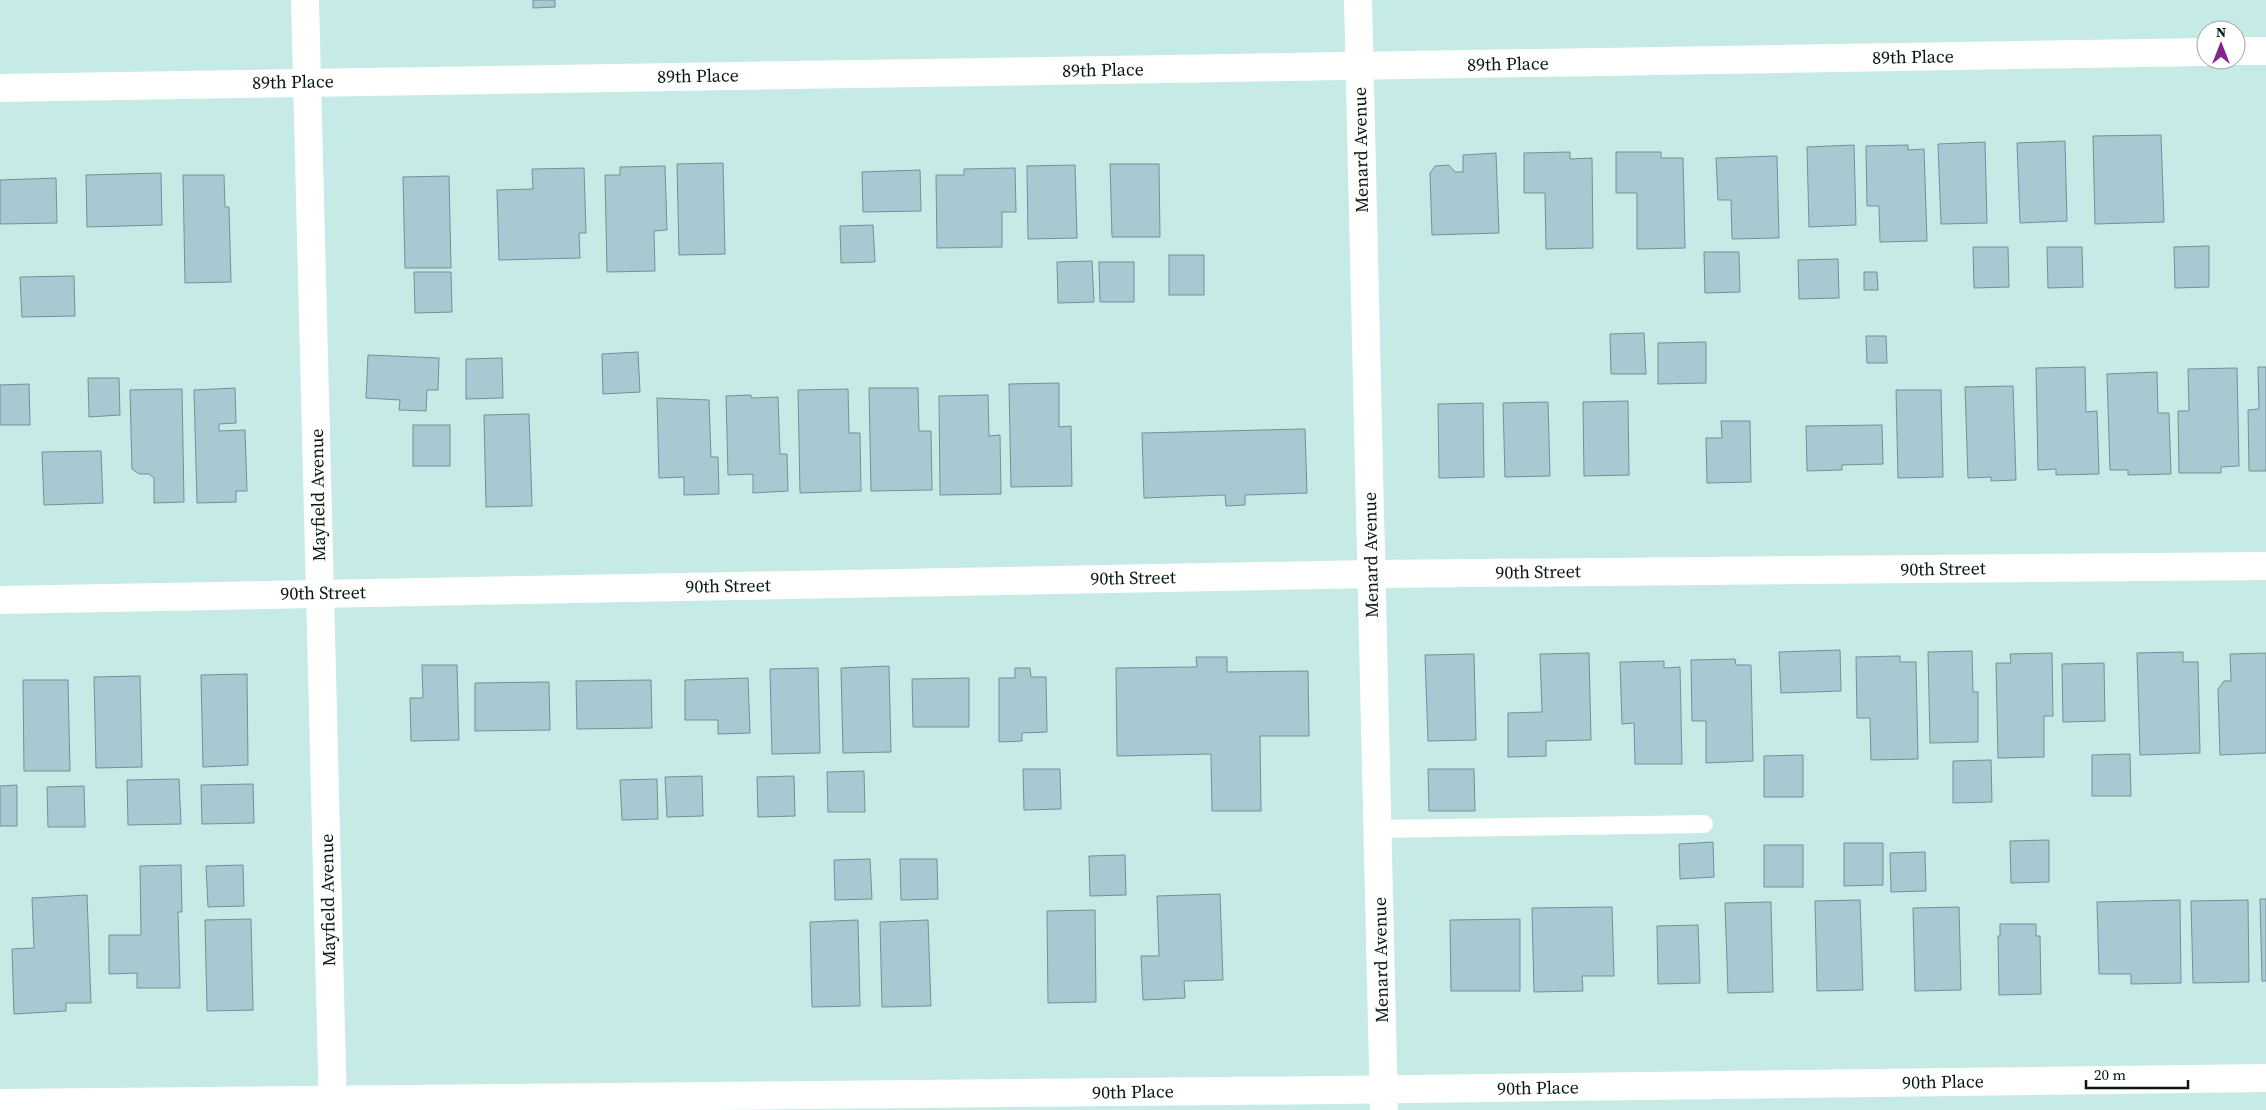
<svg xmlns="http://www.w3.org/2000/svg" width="2266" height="1110" font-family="'Source Serif 4',serif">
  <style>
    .building { fill: #a7c9d1; stroke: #719199 }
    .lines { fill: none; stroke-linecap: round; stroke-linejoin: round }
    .service { stroke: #fff; stroke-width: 18 }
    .minor { stroke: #fff; stroke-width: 28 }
    .labels { text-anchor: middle; stroke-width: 4.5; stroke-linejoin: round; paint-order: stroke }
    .street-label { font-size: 18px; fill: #081614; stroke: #fff }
  </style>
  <rect width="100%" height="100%" fill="#c6eae5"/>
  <g class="building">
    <path d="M 533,0 L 555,0 L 555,7 L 533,8 Z"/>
    <path d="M 2161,135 L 2164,222 L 2095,224 L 2093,136 Z"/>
    <path d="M 2065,141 L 2067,221 L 2020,223 L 2017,143 Z"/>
    <path d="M 1985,142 L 1987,223 L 1941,224 L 1938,144 Z"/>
    <path d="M 1854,145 L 1856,225 L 1809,227 L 1807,147 Z"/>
    <path d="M 1908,145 L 1908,150 L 1924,149 L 1927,241 L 1880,242 L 1879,206 L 1867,206 L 1866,146 Z"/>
    <path d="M 1570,152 L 1570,159 L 1592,158 L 1593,248 L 1546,249 L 1545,193 L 1524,193 L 1524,153 Z"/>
    <path d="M 1616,152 L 1661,152 L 1661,158 L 1683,158 L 1685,248 L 1637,249 L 1637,193 L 1616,193 Z"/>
    <path d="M 1496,153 L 1499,233 L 1432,235 L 1430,173 L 1435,166 L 1449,165 L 1455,172 L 1463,172 L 1463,155 Z"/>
    <path d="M 1777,156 L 1779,238 L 1732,239 L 1731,200 L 1718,200 L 1716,158 Z"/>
    <path d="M 723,163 L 725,254 L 679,255 L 677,164 Z"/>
    <path d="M 1110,164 L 1159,164 L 1160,237 L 1112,237 Z"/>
    <path d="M 1075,165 L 1077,238 L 1028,239 L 1027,166 Z"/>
    <path d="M 665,166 L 667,230 L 654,231 L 655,271 L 607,272 L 605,175 L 620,175 L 620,167 Z"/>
    <path d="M 584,168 L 586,233 L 579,233 L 580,258 L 499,260 L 497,190 L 533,189 L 532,169 Z"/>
    <path d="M 1015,168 L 1016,212 L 1002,212 L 1002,247 L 937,248 L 936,175 L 964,175 L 964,169 Z"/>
    <path d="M 920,170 L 921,211 L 863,212 L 862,172 Z"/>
    <path d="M 161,173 L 162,225 L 87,227 L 86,175 Z"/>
    <path d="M 183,175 L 224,175 L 225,207 L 229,207 L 231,282 L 185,283 Z"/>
    <path d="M 449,176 L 451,268 L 405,268 L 403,177 Z"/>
    <path d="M 56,178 L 57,223 L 0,224 L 0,180 Z"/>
    <path d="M 873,225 L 875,262 L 841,263 L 840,226 Z"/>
    <path d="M 2209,246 L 2209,287 L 2175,288 L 2174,247 Z"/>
    <path d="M 1973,247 L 2008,247 L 2009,287 L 1974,288 Z"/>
    <path d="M 2047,247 L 2082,247 L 2083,287 L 2048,288 Z"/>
    <path d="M 1704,252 L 1739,252 L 1740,292 L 1705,293 Z"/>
    <rect x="1169" y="255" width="35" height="40"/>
    <path d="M 1838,259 L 1839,298 L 1799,299 L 1798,260 Z"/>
    <path d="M 1092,261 L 1094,302 L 1058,303 L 1057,262 Z"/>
    <path d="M 1099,262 L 1134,262 L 1134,302 L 1100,302 Z"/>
    <path d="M 414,272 L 451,272 L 452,312 L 415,313 Z"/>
    <path d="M 1864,272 L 1877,272 L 1878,290 L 1864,290 Z"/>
    <path d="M 74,276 L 75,316 L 22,317 L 20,277 Z"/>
    <path d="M 1644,333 L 1646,374 L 1611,374 L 1610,334 Z"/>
    <path d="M 1866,336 L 1886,336 L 1887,363 L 1867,363 Z"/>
    <path d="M 1706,342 L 1706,383 L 1658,384 L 1658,343 Z"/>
    <path d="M 638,352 L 640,392 L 603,394 L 602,354 Z"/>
    <path d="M 368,355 L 439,358 L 438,390 L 427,390 L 426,411 L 399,410 L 400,400 L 366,398 Z"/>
    <path d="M 502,358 L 503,398 L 466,399 L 466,359 Z"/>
    <path d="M 2085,367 L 2086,412 L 2097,411 L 2099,474 L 2056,475 L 2056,469 L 2038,470 L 2036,368 Z"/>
    <path d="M 2258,367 L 2266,367 L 2266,471 L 2249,471 L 2248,410 L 2259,409 Z"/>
    <path d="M 2237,368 L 2239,466 L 2221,467 L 2221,473 L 2179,473 L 2178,411 L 2189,411 L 2188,369 Z"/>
    <path d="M 2157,372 L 2158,413 L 2169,413 L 2171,474 L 2128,475 L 2128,470 L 2110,470 L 2107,374 Z"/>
    <path d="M 88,378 L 119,378 L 120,415 L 89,417 Z"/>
    <path d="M 1059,383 L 1059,427 L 1071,426 L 1072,486 L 1011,487 L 1009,384 Z"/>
    <path d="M 29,384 L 30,425 L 0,425 L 0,385 Z"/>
    <path d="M 2013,386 L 2016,480 L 1991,481 L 1991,477 L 1968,478 L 1965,387 Z"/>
    <path d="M 235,388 L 236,423 L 219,424 L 219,431 L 245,430 L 247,491 L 236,491 L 236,502 L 197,503 L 194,390 Z"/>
    <path d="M 869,388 L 918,388 L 919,431 L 931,431 L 932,490 L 871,491 Z"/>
    <path d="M 182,389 L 184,502 L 154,503 L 154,478 L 149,474 L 139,474 L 132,469 L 130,390 Z"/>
    <path d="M 848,389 L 849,433 L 860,433 L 861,491 L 800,493 L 798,390 Z"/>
    <path d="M 1896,390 L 1941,390 L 1943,477 L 1898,478 Z"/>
    <path d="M 751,395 L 751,398 L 778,397 L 780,454 L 787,454 L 788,491 L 753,493 L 753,474 L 728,475 L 726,396 Z"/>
    <path d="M 988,395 L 989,436 L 1000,435 L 1001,494 L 940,495 L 939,396 Z"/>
    <path d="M 657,398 L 709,400 L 711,457 L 718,457 L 719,494 L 684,495 L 684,477 L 659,478 Z"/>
    <path d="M 1628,401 L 1629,475 L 1584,476 L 1583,402 Z"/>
    <path d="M 1548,402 L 1550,476 L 1505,477 L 1503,403 Z"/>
    <path d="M 1483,403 L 1484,477 L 1439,478 L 1438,404 Z"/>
    <path d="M 529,414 L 532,506 L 486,507 L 484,415 Z"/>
    <path d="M 1721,421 L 1750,421 L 1751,482 L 1707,483 L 1706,438 L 1722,438 Z"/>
    <rect x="413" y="425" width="37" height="41"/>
    <path d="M 1882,425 L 1883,464 L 1842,465 L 1842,470 L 1807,471 L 1806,426 Z"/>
    <path d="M 1303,429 L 1305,429 L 1307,493 L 1245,495 L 1245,505 L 1226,506 L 1225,495 L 1144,498 L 1142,433 Z"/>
    <path d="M 101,451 L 103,503 L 44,505 L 42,452 Z"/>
    <path d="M 1840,650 L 1841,691 L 1781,693 L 1779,652 Z"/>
    <path d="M 1972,651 L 1973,692 L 1978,692 L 1978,742 L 1930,743 L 1928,652 Z"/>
    <path d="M 2183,652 L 2183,662 L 2198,662 L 2200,753 L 2140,755 L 2137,653 Z"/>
    <path d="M 1589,653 L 1591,740 L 1546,741 L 1546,756 L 1508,757 L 1508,713 L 1542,712 L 1540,654 Z"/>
    <path d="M 2052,653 L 2053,716 L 2044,716 L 2044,757 L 1998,758 L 1996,663 L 2011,663 L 2010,654 Z"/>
    <path d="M 2266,653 L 2266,753 L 2220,755 L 2218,689 L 2224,681 L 2231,681 L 2230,654 Z"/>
    <path d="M 1474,654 L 1476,740 L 1428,741 L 1425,655 Z"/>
    <path d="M 1900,656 L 1900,662 L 1916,662 L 1918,759 L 1871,760 L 1870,718 L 1857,718 L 1856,657 Z"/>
    <path d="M 1196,657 L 1227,657 L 1227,672 L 1308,671 L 1309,736 L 1260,736 L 1261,811 L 1212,811 L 1211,754 L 1117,756 L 1116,668 L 1197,667 Z"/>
    <path d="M 1735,659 L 1736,665 L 1751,665 L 1753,761 L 1706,763 L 1706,721 L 1692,721 L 1691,660 Z"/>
    <path d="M 1664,661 L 1664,668 L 1680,667 L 1682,764 L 1635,764 L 1634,723 L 1622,724 L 1620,662 Z"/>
    <path d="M 2104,663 L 2105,721 L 2063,722 L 2062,664 Z"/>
    <path d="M 422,665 L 457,665 L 459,740 L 411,741 L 410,698 L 423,698 Z"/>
    <path d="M 889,666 L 891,752 L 843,753 L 841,668 Z"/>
    <path d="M 818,668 L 820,753 L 772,754 L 770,669 Z"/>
    <path d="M 1015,668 L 1030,668 L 1031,677 L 1046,677 L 1047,732 L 1022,733 L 1022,741 L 999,742 L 999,678 L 1015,678 Z"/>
    <path d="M 247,674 L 248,765 L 203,767 L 201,675 Z"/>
    <path d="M 140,676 L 142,767 L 96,768 L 94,677 Z"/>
    <path d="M 748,678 L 750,733 L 718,734 L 718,720 L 685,720 L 685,680 Z"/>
    <path d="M 969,678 L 969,727 L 913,727 L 912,679 Z"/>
    <path d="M 23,680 L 68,680 L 70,771 L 24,771 Z"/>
    <path d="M 651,680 L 652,728 L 577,729 L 576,681 Z"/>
    <path d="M 549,682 L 550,730 L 475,731 L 475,683 Z"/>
    <path d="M 2130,754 L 2131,796 L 2092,796 L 2092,755 Z"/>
    <path d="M 1803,755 L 1803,797 L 1764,797 L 1764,756 Z"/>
    <path d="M 1991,760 L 1992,802 L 1953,803 L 1953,761 Z"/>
    <path d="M 1023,769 L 1060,769 L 1061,809 L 1024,810 Z"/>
    <path d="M 1428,769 L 1474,769 L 1475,811 L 1429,811 Z"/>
    <path d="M 864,771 L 865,812 L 828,812 L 827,772 Z"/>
    <path d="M 702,776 L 703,816 L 667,817 L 665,777 Z"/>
    <path d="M 794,776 L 795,816 L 758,817 L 757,777 Z"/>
    <path d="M 179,779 L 181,824 L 128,825 L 127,780 Z"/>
    <path d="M 657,779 L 658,819 L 622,820 L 620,780 Z"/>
    <path d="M 253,784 L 254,823 L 202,824 L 201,785 Z"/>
    <path d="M 17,785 L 17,826 L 0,826 L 0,786 Z"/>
    <path d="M 84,786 L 85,827 L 48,827 L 47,787 Z"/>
    <path d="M 2049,840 L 2049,882 L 2011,883 L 2010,841 Z"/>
    <path d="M 1713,842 L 1714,877 L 1680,879 L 1679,844 Z"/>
    <path d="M 1844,843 L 1883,843 L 1883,885 L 1844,886 Z"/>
    <rect x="1764" y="845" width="39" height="42"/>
    <path d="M 1925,852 L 1926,891 L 1891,892 L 1890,853 Z"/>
    <path d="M 1125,855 L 1126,895 L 1090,896 L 1089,856 Z"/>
    <path d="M 870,859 L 872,899 L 835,900 L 834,860 Z"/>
    <path d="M 900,859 L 937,859 L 938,899 L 901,900 Z"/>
    <path d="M 181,865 L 182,912 L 178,912 L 180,988 L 137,988 L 137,973 L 109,974 L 109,935 L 141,935 L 140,866 Z"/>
    <path d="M 243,865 L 244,906 L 208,907 L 206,866 Z"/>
    <path d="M 1220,894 L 1223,980 L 1184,981 L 1185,998 L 1143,1000 L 1141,956 L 1159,956 L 1157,896 Z"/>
    <path d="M 87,895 L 91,1003 L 66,1003 L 66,1011 L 14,1014 L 12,949 L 34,948 L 32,898 Z"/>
    <path d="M 2260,899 L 2266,899 L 2266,981 L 2262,981 Z"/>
    <path d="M 1860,900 L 1863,990 L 1817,991 L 1815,901 Z"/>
    <path d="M 2180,900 L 2181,983 L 2131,984 L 2131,974 L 2099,974 L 2097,902 Z"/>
    <path d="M 2248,900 L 2249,982 L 2193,983 L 2191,901 Z"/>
    <path d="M 1771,902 L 1773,992 L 1728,993 L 1725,903 Z"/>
    <path d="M 1612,907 L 1614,976 L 1582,976 L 1583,991 L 1534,992 L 1532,908 Z"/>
    <path d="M 1959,907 L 1961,990 L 1915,991 L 1913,908 Z"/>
    <path d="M 1095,910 L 1096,1002 L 1048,1003 L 1047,911 Z"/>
    <path d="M 251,919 L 253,1010 L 207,1011 L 205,920 Z"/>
    <path d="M 1520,919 L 1520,991 L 1451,991 L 1450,920 Z"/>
    <path d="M 858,920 L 860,1006 L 812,1007 L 810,922 Z"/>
    <path d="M 928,920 L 931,1006 L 882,1007 L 880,922 Z"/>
    <path d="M 2000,924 L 2036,924 L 2036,936 L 2040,936 L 2041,994 L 1999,995 L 1998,936 L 2000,936 Z"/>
    <path d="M 1698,925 L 1700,983 L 1658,984 L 1657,926 Z"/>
  </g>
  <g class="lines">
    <path class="service" d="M 1377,829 L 1704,824"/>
    <g class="minor">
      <path d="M 305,0 L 333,1110"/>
      <path d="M 1358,0 L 1384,1110"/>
      <path d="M 2236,51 L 2266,51"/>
      <path d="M 0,88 L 2206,52"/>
      <path d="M 0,600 L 1371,574 L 2266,566"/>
      <path d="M 0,1103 L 1335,1090 L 2266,1078"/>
    </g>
  </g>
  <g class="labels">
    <g class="street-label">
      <text transform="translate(1913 57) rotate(-1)" y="6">89th Place</text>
      <text transform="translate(1508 64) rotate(-1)" y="6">89th Place</text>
      <text transform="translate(1103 70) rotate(-1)" y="6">89th Place</text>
      <text transform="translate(698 76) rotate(-1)" y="6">89th Place</text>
      <text transform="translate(293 82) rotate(-1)" y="6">89th Place</text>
      <text transform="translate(1361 150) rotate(-91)" y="6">Menard Avenue</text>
      <text transform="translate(318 495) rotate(-91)" y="6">Mayfield Avenue</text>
      <text transform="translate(1371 555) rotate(-91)" y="6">Menard Avenue</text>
      <text transform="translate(1943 569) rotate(-1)" y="6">90th Street</text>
      <text transform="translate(1538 572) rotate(-1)" y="6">90th Street</text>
      <text transform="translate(1133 578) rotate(-1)" y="6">90th Street</text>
      <text transform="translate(728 586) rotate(-1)" y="6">90th Street</text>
      <text transform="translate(323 593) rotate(-1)" y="6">90th Street</text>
      <text transform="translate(328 900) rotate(-91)" y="6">Mayfield Avenue</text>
      <text transform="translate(1381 960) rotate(-91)" y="6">Menard Avenue</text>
      <text transform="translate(1943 1082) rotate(-1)" y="6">90th Place</text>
      <text transform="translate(1538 1088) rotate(-1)" y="6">90th Place</text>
      <text transform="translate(1133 1092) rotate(-1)" y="6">90th Place</text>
    </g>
  </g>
  <g transform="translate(2221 45)"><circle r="24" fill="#ffffff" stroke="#9ca2a1"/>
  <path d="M0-4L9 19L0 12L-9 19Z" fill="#84248e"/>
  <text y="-8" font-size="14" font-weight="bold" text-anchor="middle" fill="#081614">N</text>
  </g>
  <path d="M2086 1080v8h102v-8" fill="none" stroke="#081614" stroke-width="2.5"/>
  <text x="2094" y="1080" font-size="15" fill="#081614" stroke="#ffffff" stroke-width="4" paint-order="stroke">20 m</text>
</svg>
